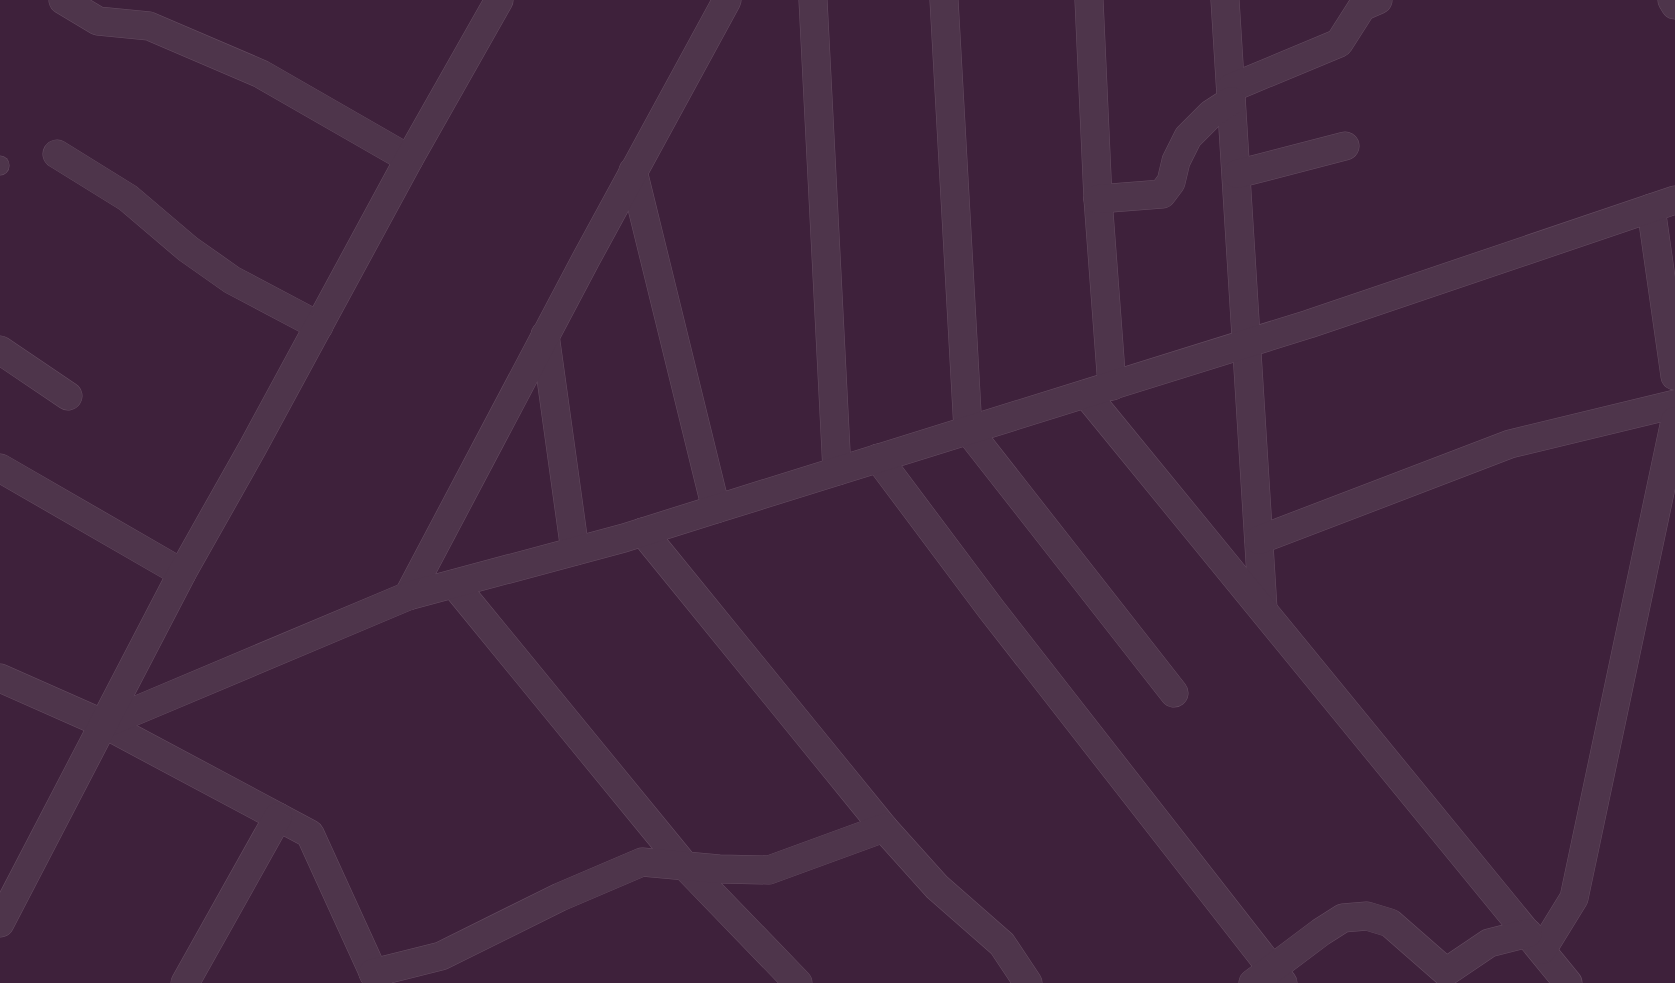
<svg xmlns="http://www.w3.org/2000/svg" width="1675" height="983" font-family="Ubuntu,sans-serif">
  <style>
    .lines { fill: none; stroke-linecap: round; stroke-linejoin: round }
    .service-casing { stroke: #664d62; stroke-width: 19 }
    .minor-casing { stroke: #664d62; stroke-width: 29 }
    .service { stroke: #4e354b; stroke-width: 18 }
    .minor { stroke: #4e354b; stroke-width: 28 }
  </style>
  <rect width="100%" height="100%" fill="#3e213b"/>
  <g class="lines">
    <g class="service-casing">
      <path id="service" d="M 0,165 L 0,166"/>
    </g>
    <g class="minor-casing">
      <g id="minor">
        <path d="M 63,0 L 98,21 L 149,26 L 261,74 L 409,159"/>
        <path d="M 813,0 L 837,471"/>
        <path d="M 944,0 L 968,430 L 1174,693"/>
        <path d="M 1089,0 L 1098,199 L 1112,386"/>
        <path d="M 1225,0 L 1263,609"/>
        <path d="M 1672,0 L 1675,5"/>
        <path d="M 1231,88 L 1339,43 L 1362,7 L 1378,0"/>
        <path d="M 57,154 L 128,198 L 188,249 L 232,280 L 319,326"/>
        <path d="M 633,171 L 716,509"/>
        <path d="M 1237,174 L 1345,146"/>
        <path d="M 1098,199 L 1162,194 L 1171,182 L 1176,161 L 1188,137 L 1211,114 L 1231,101"/>
        <path d="M 1651,208 L 1675,376"/>
        <path d="M 545,335 L 575,551"/>
        <path d="M 0,350 L 68,396"/>
        <path d="M 1086,394 L 1568,983"/>
        <path d="M 878,458 L 991,609 L 1283,983"/>
        <path d="M 0,468 L 182,573"/>
        <path d="M 643,532 L 884,828"/>
        <path d="M 1259,540 L 1510,444 L 1675,404"/>
        <path d="M 454,584 L 685,866 L 798,983"/>
        <path d="M 408,596 L 586,259 L 727,0"/>
        <path d="M 0,678 L 104,724 L 310,834 L 378,983"/>
        <path d="M 104,724 L 408,596 L 624,538 L 716,509 L 1309,324 L 1675,200"/>
        <path d="M 0,923 L 182,573 L 253,447 L 409,159 L 499,0"/>
        <path d="M 1542,950 L 1574,898 L 1675,421"/>
        <path d="M 373,973 L 441,956 L 560,897 L 642,862 L 719,869 L 769,870 L 884,828 L 937,887 L 1002,944 L 1028,983"/>
        <path d="M 185,983 L 278,817"/>
        <path d="M 1253,983 L 1321,932 L 1343,918 L 1367,916 L 1390,923 L 1446,972 L 1489,943 L 1528,933"/>
      </g>
    </g>
    <use href="#service" class="service"/>
    <use href="#minor" class="minor"/>
  </g>
</svg>
